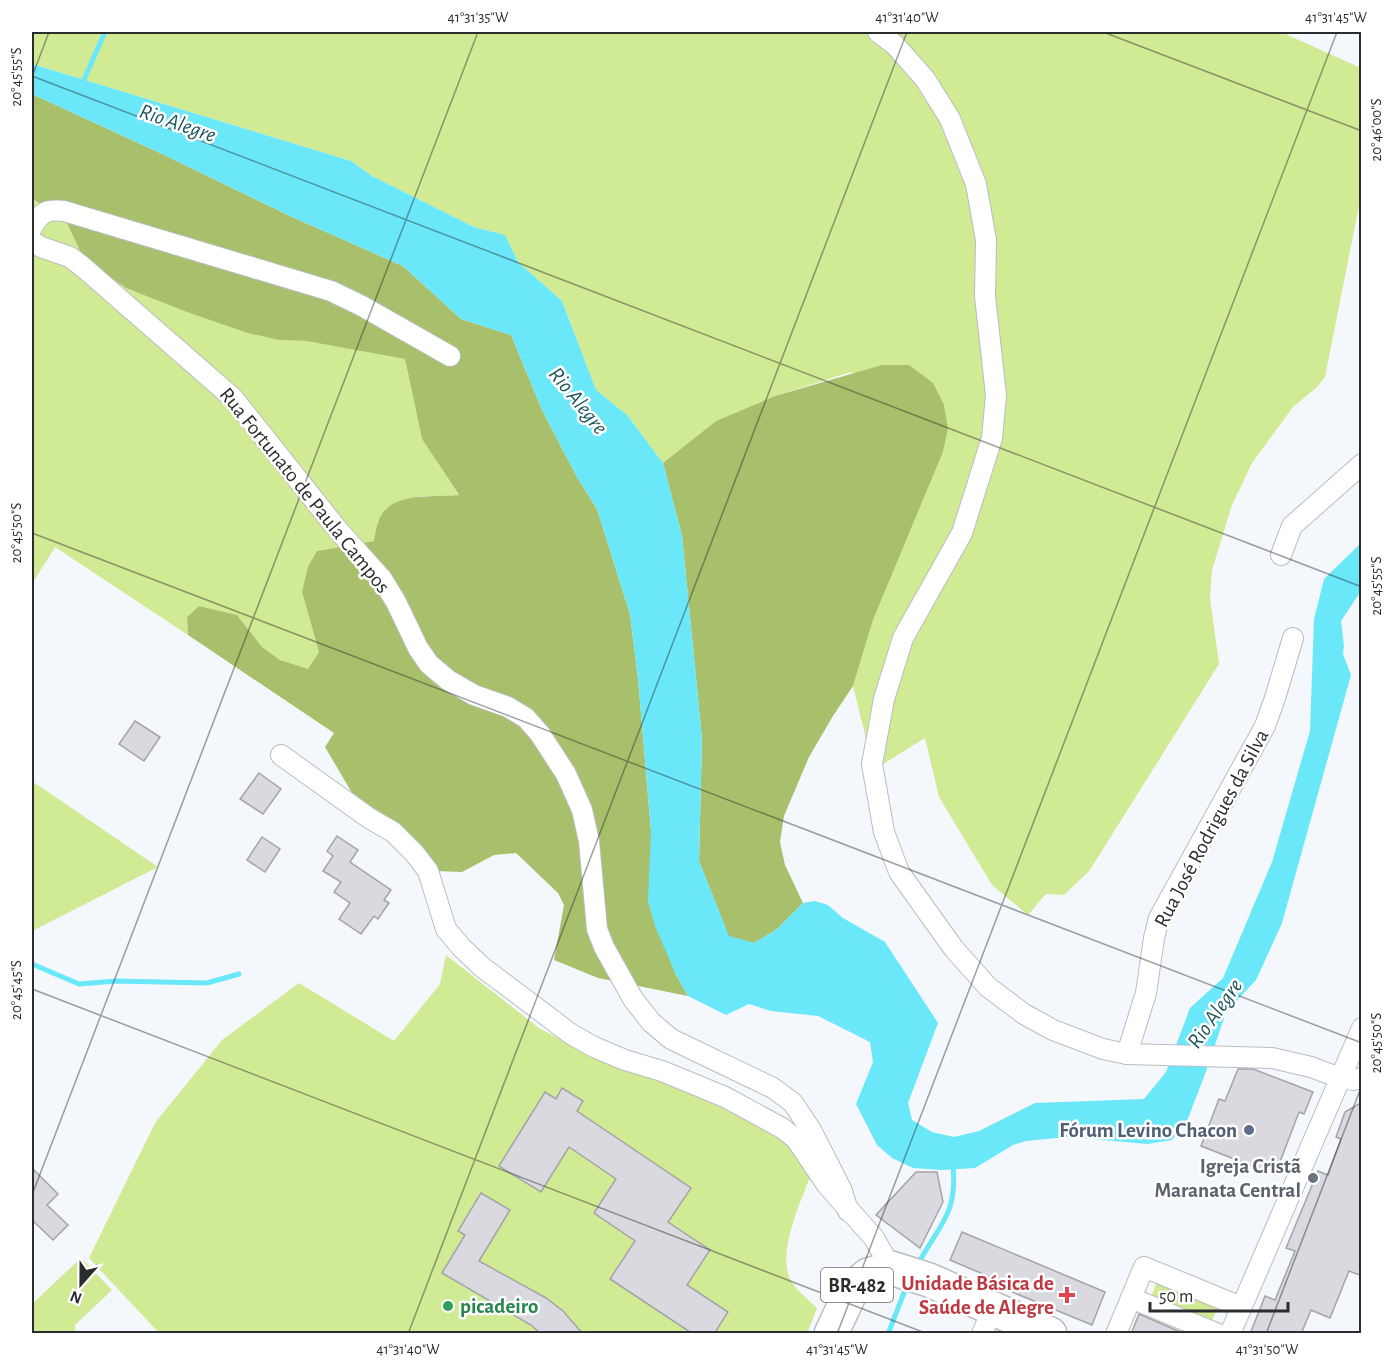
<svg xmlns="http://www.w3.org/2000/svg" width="1393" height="1365" font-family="'Alegreya Sans',sans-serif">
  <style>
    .green { fill: #d1ea94 }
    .forest { fill: #a8c06b }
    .water { fill: #6ae8fa }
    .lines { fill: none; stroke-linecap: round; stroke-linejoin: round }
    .stream { stroke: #6ae8fa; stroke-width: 5 }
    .building { fill: #dad9df; stroke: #a4a3a9; stroke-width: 1.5 }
    .street-casing { stroke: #b9bdc2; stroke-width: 22 }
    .highway-casing { stroke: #b9bdc2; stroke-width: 36 }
    .street { stroke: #fff; stroke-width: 20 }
    .highway { stroke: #fff; stroke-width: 33 }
    .ticks { fill: none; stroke: #2b2c2e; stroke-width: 1.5; stroke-opacity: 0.45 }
    .service-dot { fill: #5c6f8a; stroke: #fff; stroke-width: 2 }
    .worship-dot { fill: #6b7280; stroke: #fff; stroke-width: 2 }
    .health-dot { fill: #e0444e; stroke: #fff; stroke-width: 2 }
    .leisure-dot { fill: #2e9e5b; stroke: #fff; stroke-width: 2 }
    .labels { text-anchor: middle; stroke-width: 5; stroke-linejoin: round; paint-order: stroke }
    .shield { fill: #fff; stroke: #6b6b6d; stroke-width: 1.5 }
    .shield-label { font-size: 20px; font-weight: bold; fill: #2b2c2e }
    .street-label { font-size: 21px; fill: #2b2c2e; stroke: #fff }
    .service-label { font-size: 21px; font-weight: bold; fill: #4e5e75; stroke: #fff; text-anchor: end }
    .worship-label { font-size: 21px; font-weight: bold; fill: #5b616d; stroke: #fff; text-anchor: end }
    .health-label { font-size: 21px; font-weight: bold; fill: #be3a42; stroke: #fff; text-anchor: end }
    .leisure-label { font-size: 21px; font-weight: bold; fill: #27864d; stroke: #fff; text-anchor: start }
    .water-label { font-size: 22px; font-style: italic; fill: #1c535a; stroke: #fff }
    .neatline { fill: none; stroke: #2b2c2e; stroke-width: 2 }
    .ticks-label { font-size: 15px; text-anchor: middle; fill: #2b2c2e }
  </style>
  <rect width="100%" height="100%" fill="#f4f8fd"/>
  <g class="green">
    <path d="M 32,32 L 1281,32 L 1361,68 L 1361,196 L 1325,377 L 1317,387 L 1293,407 L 1252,463 L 1232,505 L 1212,570 L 1210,598 L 1219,664 L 1090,870 L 1064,895 L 1046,894 L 1028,915 L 992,885 L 939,797 L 925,738 L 880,766 L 866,739 L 853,686 L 873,620 L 943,452 L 948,429 L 851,372 L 775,396 L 716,421 L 663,463 L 627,415 L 596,390 L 562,301 L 518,262 L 505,235 L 474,227 L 372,176 L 351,161 L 32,64 Z"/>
    <path d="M 32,198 L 67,223 L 81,253 L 92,265 L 126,288 L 184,311 L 279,340 L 306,341 L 405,359 L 422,439 L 459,496 L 422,496 L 378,520 L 374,541 L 317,551 L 302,592 L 319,652 L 308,670 L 280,660 L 262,647 L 237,615 L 199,606 L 187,617 L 188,635 L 55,547 L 32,584 Z"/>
    <path d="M 32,781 L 158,867 L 32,931 Z"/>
    <path d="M 446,955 L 539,1028 L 604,1062 L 677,1088 L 721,1107 L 788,1144 L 811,1174 C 801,1202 776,1253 791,1281 C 797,1291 809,1300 817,1308 L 807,1334 L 159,1333 L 89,1258 L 155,1123 L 222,1040 L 299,983 L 394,1041 L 440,984 Z"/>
    <path d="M 81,1258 L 112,1290 L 75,1325 L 75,1333 L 32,1333 L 32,1304 Z"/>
    <path d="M 1158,1279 L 1219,1305 L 1211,1323 L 1151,1297 Z"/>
  </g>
  <g class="forest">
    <path d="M 32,94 L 158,152 L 290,216 L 403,266 L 461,319 L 511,335 L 543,412 L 577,477 L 597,509 L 630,614 L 638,678 L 651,831 L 651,853 L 675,973 L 688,996 L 598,978 L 554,960 L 564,905 L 558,893 L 516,853 L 494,855 L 462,872 L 435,871 L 368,820 L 325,747 L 334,733 L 188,635 L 187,617 L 199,606 L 237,615 L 262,647 L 280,660 L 308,669 L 319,652 L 302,592 L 308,567 L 317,551 L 374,541 C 375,535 376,528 378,522 C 389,490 434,498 459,495 L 422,439 L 405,359 L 306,341 L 279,340 L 248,333 L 184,311 L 126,288 L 92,265 L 81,253 L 67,223 L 32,198 Z"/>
    <path d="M 882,365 L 909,365 L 933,383 L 944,405 L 948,429 L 943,452 L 873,620 L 853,686 L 833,716 L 809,757 L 784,816 L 780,842 L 785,865 L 803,903 L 777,929 L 754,943 L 729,937 L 699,861 L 702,739 L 682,536 L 663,463 L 716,421 L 775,396 Z"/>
  </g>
  <path class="water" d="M 32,64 L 351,161 L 372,176 L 474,227 L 505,235 L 518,262 L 562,301 L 596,390 L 627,415 L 663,463 L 682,536 L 702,739 L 699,861 L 729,936 L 754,943 L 777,929 L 803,903 L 815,901 L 828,905 L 843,918 L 885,942 L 938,1023 L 908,1103 L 912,1120 L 932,1132 L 954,1137 L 979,1131 L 1035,1103 L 1144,1099 L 1166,1072 L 1190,1008 L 1223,978 L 1272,862 L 1310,731 L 1314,619 L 1324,579 L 1361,543 L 1361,591 L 1341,621 L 1344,646 L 1343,654 L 1351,675 L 1282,923 L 1256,980 L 1226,1012 L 1207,1069 L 1187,1121 L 1172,1140 L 1148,1144 L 1067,1137 L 1026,1141 L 1013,1145 L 975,1168 L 942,1170 L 913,1168 L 892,1158 L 877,1145 L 856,1104 L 873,1062 L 870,1042 L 818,1016 L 771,1011 L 749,1004 L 726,1015 L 688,996 L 675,973 L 655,926 L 648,901 L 651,831 L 638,678 L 630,614 L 597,509 L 577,477 L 543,412 L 511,335 L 461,319 L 403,266 L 290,216 L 158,152 L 32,94 Z"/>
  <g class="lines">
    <g class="stream">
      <path d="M 82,84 L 105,32"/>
      <path d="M 32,964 L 79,984 L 116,981 L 207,983 L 239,974"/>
      <path d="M 917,1266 C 938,1225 958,1216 953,1165"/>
      <path d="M 888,1334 L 907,1285"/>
    </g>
  </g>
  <g class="building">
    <path d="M 135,721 L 160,737 L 144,761 L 119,744 Z"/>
    <path d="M 259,773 L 281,789 L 263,814 L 240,799 Z"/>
    <path d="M 337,836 L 358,850 L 350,862 L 391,890 L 384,900 L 389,903 L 378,919 L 374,916 L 361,934 L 339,919 L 350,903 L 334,892 L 341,882 L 323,871 L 333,856 L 327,851 Z"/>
    <path d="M 262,837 L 280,849 L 265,872 L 247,860 Z"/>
    <path d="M 1238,1069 L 1253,1069 L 1313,1092 L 1304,1114 L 1299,1112 L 1275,1175 L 1201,1146 L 1219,1099 L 1225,1101 Z"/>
    <path d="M 562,1088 L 583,1101 L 577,1111 L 691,1188 L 668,1222 L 710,1250 L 687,1285 L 728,1312 L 714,1334 L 693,1334 L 610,1279 L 635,1241 L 594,1213 L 616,1179 L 569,1147 L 541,1192 L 499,1166 L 545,1092 L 556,1099 Z"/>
    <path d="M 1362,1102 L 1362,1276 L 1349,1271 L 1330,1318 L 1311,1310 L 1301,1334 L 1250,1334 L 1265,1296 L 1275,1300 L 1295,1251 L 1286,1248 L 1318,1171 L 1328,1175 L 1341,1139 L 1336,1137 L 1345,1112 Z"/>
    <path d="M 32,1168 L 58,1194 L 47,1205 L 68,1225 L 53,1240 L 32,1220 Z"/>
    <path d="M 916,1172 L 937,1172 L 943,1202 L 920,1248 L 876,1215 Z"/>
    <path d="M 481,1193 L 510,1210 L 479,1261 L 546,1298 L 563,1311 L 583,1334 L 541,1334 L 531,1325 L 442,1273 L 465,1235 L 458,1231 Z"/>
    <path d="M 962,1232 L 1105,1292 L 1092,1325 L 995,1285 L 997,1280 L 950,1260 Z"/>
    <path d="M 1139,1314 L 1185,1334 L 1131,1334 Z"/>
  </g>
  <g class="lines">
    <g class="street-casing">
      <g id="street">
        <path d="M 878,32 L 895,45 L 925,79 L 950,119 L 976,184 L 986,240 L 985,296 L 996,395 L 992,438 L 962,533 L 903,638 L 884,699 L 872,764 L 884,832 L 899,872 L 954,949 L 988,987 L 1024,1014 L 1053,1030 L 1103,1049 L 1127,1054 L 1272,1058 L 1311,1067 L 1340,1078 L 1353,1080 L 1362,1078"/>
        <path d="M 32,228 C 40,212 47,209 64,211 L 331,291 L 362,306 L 450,356"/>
        <path d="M 32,241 L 41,247 L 70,257 L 83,267 L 233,398 L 338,530 L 382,579 L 396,602 L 418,648 L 429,664 L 448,680 L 474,695 L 508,707 L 526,718 L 540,734 L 566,774 L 582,810 L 589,841 L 597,929 L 604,947 L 633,999 L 651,1022 L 671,1039 L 773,1088 L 793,1103 L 811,1130 L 830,1167 L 842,1191 L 848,1211"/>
        <path d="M 1281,555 L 1292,526 L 1362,464"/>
        <path d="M 281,755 L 369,818 L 393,832 L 415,854 L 428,871 L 446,929 L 461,947 L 482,967 L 571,1034 L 594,1047 L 625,1060 L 662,1071 L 725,1097 L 782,1128 L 796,1139 L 827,1185 L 874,1238 L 891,1268"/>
        <path d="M 1127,1054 L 1146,993 L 1154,938 L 1159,918 L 1265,726 L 1275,698 L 1293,638"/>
        <path d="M 1131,1298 L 1218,1334"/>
        <path d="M 982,1334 L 993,1308"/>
        <path d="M 1116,1334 L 1144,1267 L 1241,1307"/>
        <path d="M 1230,1334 L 1362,1028"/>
      </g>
    </g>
    <g class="highway-casing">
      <path id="highway" d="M 831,1334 L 852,1289 L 868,1275 L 891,1268 L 929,1280 L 1050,1334"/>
    </g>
    <use href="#street" class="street"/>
    <use href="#highway" class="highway"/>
  </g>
  <path class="ticks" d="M 1103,32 L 1362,131M 32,76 L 1362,587M 32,77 L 49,32M 32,533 L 1362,1043M 32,989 L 928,1334M 32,1195 L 478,32M 408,1334 L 907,32M 837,1334 L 1337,32M 1266,1334 L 1362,1085"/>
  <circle class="service-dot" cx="1249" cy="1130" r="6"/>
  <circle class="worship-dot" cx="1313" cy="1178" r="6"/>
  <path class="health-dot" d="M1064 1286h6v6h6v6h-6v6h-6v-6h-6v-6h6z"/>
  <circle class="leisure-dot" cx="448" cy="1306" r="6"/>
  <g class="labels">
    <rect class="shield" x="821" y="1268" width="72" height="34" rx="4.5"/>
    <g class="shield-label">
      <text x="857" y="1292">BR-482</text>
    </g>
    <g class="street-label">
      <text transform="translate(305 490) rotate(51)" y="7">Rua Fortunato de Paula Campos</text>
      <text transform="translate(1211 828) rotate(-62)" y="7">Rua José Rodrigues da Silva</text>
    </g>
    <g class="service-label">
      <text x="1237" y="1137">Fórum Levino Chacon</text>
    </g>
    <g class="worship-label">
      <text x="1301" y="1173">Igreja Cristã<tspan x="1301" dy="24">Maranata Central</tspan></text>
    </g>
    <g class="health-label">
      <text x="1054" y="1290">Unidade Básica de<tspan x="1054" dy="24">Saúde de Alegre</tspan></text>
    </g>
    <g class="leisure-label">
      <text x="460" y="1313">picadeiro</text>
    </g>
    <g class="water-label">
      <text transform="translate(178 122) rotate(19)" y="8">Rio Alegre</text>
      <text transform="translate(579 400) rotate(51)" y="8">Rio Alegre</text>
      <text transform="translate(1214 1013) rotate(-55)" y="8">Rio Alegre</text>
    </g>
  </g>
  <rect width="1393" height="1365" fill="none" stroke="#ffffff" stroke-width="66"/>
  <g transform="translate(81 1284) rotate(201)" stroke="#ffffff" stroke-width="4.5" paint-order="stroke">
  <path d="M0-4.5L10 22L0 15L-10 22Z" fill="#2b2c2e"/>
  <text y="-9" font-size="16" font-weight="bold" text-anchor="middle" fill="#2b2c2e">N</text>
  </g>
  <path d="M1150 1302v9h138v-9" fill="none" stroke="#2b2c2e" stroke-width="3"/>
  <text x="1159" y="1302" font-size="18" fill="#2b2c2e" stroke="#ffffff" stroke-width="4.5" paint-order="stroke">50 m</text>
  <rect x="33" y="33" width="1327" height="1299" class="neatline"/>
  <g class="ticks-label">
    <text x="478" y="22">41°31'35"W</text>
    <text x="907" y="22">41°31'40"W</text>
    <text x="1336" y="22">41°31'45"W</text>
    <text transform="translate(16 77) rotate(-90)" y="5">20°45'55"S</text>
    <text transform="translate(1376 130) rotate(-90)" y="5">20°46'00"S</text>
    <text transform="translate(16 533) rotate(-90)" y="5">20°45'50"S</text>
    <text transform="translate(1376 586) rotate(-90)" y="5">20°45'55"S</text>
    <text transform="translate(16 990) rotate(-90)" y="5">20°45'45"S</text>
    <text transform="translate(1376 1043) rotate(-90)" y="5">20°45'50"S</text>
    <text x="408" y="1354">41°31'40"W</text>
    <text x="837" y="1354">41°31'45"W</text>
    <text x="1267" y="1354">41°31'50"W</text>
  </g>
</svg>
